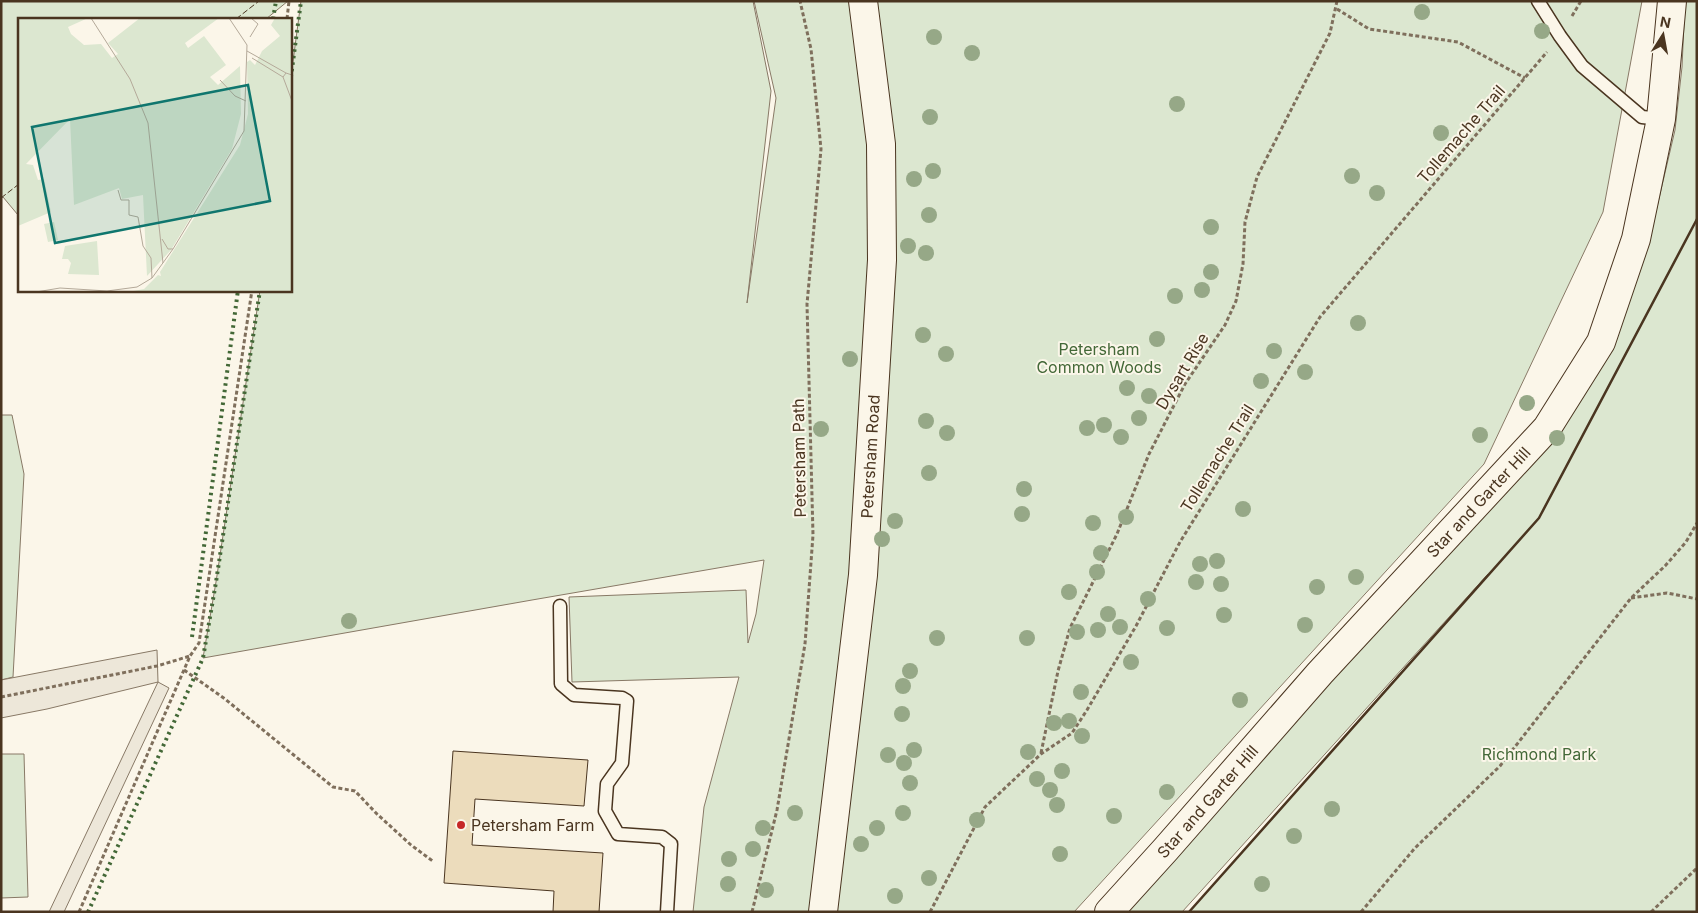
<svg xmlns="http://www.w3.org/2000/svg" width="1698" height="913" font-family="Inter,sans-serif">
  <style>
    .green { fill: #dce7d0; stroke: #887966 }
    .parking { fill: #ede7d9; stroke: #887966 }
    .building { fill: #ecdcbc; stroke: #4a3520 }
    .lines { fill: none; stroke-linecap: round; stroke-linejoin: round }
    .service-casing { stroke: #4a3520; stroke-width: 15 }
    .secondary-casing { stroke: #4a3520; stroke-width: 30 }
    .primary-casing { stroke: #4a3520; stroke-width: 30 }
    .path { stroke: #7f6f5c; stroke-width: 3; stroke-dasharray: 4 2.5; stroke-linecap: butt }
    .service { stroke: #fbf6e9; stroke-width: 12 }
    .secondary { stroke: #fbf6e9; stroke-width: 28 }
    .primary { stroke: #fbf6e9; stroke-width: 28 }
    .hedge { stroke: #436837; stroke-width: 4; stroke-dasharray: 2.5 4; stroke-linecap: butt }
    .fence { stroke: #4a3520; stroke-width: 1; stroke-dasharray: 6 2.5; stroke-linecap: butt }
    .wall { stroke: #4a3520; stroke-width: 2.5 }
    .tree { fill: #96a887 }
    .poi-dot { fill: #c62828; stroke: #fbf6e9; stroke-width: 2 }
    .labels { text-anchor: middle; stroke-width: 4; stroke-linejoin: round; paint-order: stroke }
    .street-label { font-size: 16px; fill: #4a3520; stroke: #fbf6e9 }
    .park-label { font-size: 16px; fill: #436837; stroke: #fbf6e9 }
    .poi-label { font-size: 16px; fill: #4a3520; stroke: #fbf6e9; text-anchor: start }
    .inset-road { fill: none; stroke: #b4a999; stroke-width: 1 }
    .view { fill: #0f766e; fill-opacity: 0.15; stroke: #0f766e; stroke-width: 2.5 }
    .inset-edge { fill: none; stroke: #4a3520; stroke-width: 2.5 }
  </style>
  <rect width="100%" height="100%" fill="#fbf6e9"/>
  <g class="green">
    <path d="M 1,1 L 288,1 L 266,19 L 19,19 L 18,215 L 3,197 L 1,198 Z"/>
    <path d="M 301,1 L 753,1 L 771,91 L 747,303 L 776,98 L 754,1 L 1642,1 L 1603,212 L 1484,464 L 1074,912 L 693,912 L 704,807 L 739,677 L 572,682 L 569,597 L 746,590 L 748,643 L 756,614 L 764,560 L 532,600 L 203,658 L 216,582 L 260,290 L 290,290 L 290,84 Z"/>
    <path d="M 1685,1 L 1697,1 L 1697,912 L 1189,912 L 1488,574 L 1182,912 L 1125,912 L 1330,681 L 1551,442 L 1616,341 L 1653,224 L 1675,130 L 1682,67 Z"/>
    <path d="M 1,415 L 12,415 L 24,474 L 13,677 L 1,680 Z"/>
    <path d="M 1,754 L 24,754 L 28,897 L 1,898 Z"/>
  </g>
  <path class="parking" d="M 157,650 L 158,682 L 169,688 L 64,912 L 49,912 L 158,682 L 47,709 L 1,718 L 1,680 Z"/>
  <path class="building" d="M 453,751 L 588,760 L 584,806 L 475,799 L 472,845 L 603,853 L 599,912 L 553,912 L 554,891 L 444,883 Z"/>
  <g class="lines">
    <g class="service-casing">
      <g id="service">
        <path d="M 1538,1 L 1560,36 L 1582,66 L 1642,117 L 1661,119"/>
        <path d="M 560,606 L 561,684 L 574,695 L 622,698 L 627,701 L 622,763 L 607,784 L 605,811 L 618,834 L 662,837 L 671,844 L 667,912"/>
      </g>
    </g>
    <g class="secondary-casing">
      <g id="secondary">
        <path id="s1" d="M 1109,912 L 1166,849 L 1320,673 L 1547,428 L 1601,342 L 1636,239 L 1661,119 L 1672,1"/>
      </g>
    </g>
    <g class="primary-casing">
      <g id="primary">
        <path id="s2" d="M 823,912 L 863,575 L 882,260 L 881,144 L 863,1"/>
      </g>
    </g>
    <g class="path">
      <path d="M 1337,9 L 1369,29 L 1458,42 L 1525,78"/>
      <path d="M 1572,16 L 1581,1"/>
      <path d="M 287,19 L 289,1"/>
      <path d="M 1631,598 L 1667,593 L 1697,599"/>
      <path d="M 184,670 L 225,699 L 333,787 L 355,791 L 377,814 L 411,845 L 434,862"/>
      <path d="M 1,697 L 157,666 L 190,656"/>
      <path d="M 1041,753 L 1058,671 L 1070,628 L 1117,534 L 1149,454 L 1185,384 L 1225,325 L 1236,301 L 1243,264 L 1245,222 L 1257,177 L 1330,33 L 1337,1"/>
      <path d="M 79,912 L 190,656 L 199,643 L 252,290"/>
      <path d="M 752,912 L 777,810 L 805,644 L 813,535 L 807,304 L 821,149 L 811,49 L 800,1"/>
      <path d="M 930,912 L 985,807 L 1041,754 L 1072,733 L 1087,710 L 1136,626 L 1180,542 L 1320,317 L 1547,52"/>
      <path d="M 1361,912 L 1415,848 L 1500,766 L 1631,598 L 1665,566 L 1686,542 L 1697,523"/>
      <path d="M 1651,912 L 1697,868"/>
    </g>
    <use href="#service" class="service"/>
    <use href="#secondary" class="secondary"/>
    <use href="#primary" class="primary"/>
    <g class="hedge">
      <path d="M 273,19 L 276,1"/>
      <path d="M 290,84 L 301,1"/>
      <path d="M 192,637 L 238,290"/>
      <path d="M 88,912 L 203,658 L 216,582 L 260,290"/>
    </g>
    <g class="fence">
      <path d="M 236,19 L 259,1"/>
      <path d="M 1,198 L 19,184"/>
    </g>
    <path class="wall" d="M 1189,912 L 1539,518 L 1697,219"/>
  </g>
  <g class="tree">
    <circle cx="1422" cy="12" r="8"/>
    <circle cx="1542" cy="31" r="8"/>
    <circle cx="934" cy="37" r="8"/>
    <circle cx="972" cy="53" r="8"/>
    <circle cx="1177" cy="104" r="8"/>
    <circle cx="930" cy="117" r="8"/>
    <circle cx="1441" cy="133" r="8"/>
    <circle cx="933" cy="171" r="8"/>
    <circle cx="1352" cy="176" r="8"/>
    <circle cx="914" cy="179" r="8"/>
    <circle cx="1377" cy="193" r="8"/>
    <circle cx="929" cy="215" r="8"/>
    <circle cx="1211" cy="227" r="8"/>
    <circle cx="908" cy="246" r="8"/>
    <circle cx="926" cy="253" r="8"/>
    <circle cx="1211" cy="272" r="8"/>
    <circle cx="1202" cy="290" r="8"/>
    <circle cx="1175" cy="296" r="8"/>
    <circle cx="1358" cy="323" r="8"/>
    <circle cx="923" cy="335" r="8"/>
    <circle cx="1157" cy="339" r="8"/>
    <circle cx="1274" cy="351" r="8"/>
    <circle cx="946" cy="354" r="8"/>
    <circle cx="850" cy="359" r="8"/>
    <circle cx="1305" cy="372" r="8"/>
    <circle cx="1261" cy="381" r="8"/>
    <circle cx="1127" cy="388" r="8"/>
    <circle cx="1149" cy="396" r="8"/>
    <circle cx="1527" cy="403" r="8"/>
    <circle cx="1139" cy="418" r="8"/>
    <circle cx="926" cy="421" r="8"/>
    <circle cx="1104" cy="425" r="8"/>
    <circle cx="1087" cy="428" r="8"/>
    <circle cx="821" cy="429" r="8"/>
    <circle cx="947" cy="433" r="8"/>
    <circle cx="1480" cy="435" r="8"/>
    <circle cx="1121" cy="437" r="8"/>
    <circle cx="1557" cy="438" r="8"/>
    <circle cx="929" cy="473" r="8"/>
    <circle cx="1024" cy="489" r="8"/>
    <circle cx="1243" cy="509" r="8"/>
    <circle cx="1022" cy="514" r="8"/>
    <circle cx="1126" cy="517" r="8"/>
    <circle cx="895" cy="521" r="8"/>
    <circle cx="1093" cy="523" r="8"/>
    <circle cx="882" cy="539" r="8"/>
    <circle cx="1101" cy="553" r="8"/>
    <circle cx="1217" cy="561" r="8"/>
    <circle cx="1200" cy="564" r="8"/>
    <circle cx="1097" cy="572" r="8"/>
    <circle cx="1356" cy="577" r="8"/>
    <circle cx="1196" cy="582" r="8"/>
    <circle cx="1221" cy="584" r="8"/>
    <circle cx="1317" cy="587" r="8"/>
    <circle cx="1069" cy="592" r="8"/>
    <circle cx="1148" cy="599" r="8"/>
    <circle cx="1108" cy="614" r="8"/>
    <circle cx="1224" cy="615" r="8"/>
    <circle cx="349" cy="621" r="8"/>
    <circle cx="1305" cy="625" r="8"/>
    <circle cx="1120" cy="627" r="8"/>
    <circle cx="1167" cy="628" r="8"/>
    <circle cx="1098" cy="630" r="8"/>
    <circle cx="1077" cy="632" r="8"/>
    <circle cx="937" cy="638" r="8"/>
    <circle cx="1027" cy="638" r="8"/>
    <circle cx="1131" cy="662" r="8"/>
    <circle cx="910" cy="671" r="8"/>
    <circle cx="903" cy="686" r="8"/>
    <circle cx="1081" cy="692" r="8"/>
    <circle cx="1240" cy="700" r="8"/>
    <circle cx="902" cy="714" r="8"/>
    <circle cx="1069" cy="721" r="8"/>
    <circle cx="1054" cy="723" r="8"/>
    <circle cx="1082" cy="736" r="8"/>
    <circle cx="914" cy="750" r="8"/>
    <circle cx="1028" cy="752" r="8"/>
    <circle cx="888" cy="755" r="8"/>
    <circle cx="904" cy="763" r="8"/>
    <circle cx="1062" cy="771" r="8"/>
    <circle cx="1037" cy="779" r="8"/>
    <circle cx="910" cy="783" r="8"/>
    <circle cx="1050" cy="790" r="8"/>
    <circle cx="1167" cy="792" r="8"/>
    <circle cx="1057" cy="805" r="8"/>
    <circle cx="1332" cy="809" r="8"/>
    <circle cx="795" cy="813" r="8"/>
    <circle cx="903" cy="813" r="8"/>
    <circle cx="1114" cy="816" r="8"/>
    <circle cx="977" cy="820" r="8"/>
    <circle cx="763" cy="828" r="8"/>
    <circle cx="877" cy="828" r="8"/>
    <circle cx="1294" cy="836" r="8"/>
    <circle cx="861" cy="844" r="8"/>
    <circle cx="753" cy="849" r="8"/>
    <circle cx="1060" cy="854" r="8"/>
    <circle cx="729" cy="859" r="8"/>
    <circle cx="929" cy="878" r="8"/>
    <circle cx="728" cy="884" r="8"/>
    <circle cx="1262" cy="884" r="8"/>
    <circle cx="766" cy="890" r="8"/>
    <circle cx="895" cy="896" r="8"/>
  </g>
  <circle class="poi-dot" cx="461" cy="825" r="5"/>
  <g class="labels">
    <g class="street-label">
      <text transform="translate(1461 134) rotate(-49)" y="6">Tollemache Trail</text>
      <text transform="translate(1182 371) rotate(-59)" y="6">Dysart Rise</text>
      <text dy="6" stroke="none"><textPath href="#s2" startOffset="458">Petersham Road</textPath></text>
      <text transform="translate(799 458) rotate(-91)" y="6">Petersham Path</text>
      <text transform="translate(1217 458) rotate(-58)" y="6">Tollemache Trail</text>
      <text dy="6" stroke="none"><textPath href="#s1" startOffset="552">Star and Garter Hill</textPath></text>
      <text dy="6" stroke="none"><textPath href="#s1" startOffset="148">Star and Garter Hill</textPath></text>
    </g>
    <g class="park-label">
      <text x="1099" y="355">Petersham<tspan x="1099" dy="18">Common Woods</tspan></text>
      <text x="1539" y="760">Richmond Park</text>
    </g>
    <g class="poi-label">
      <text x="471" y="831">Petersham Farm</text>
    </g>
  </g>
  <g transform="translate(18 18)">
    <rect width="274" height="274" fill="#fbf6e9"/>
    <path d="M 0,0 L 70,0 L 50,9 L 53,16 L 66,27 L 83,26 L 94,40 L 100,36 L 90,25 L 122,0 L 201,0 L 167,25 L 170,30 L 186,18 L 208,47 L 192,59 L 200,67 L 222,48 L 223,96 L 214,131 L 153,232 L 129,258 L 125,177 L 104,181 L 101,170 L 56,187 L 52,101 L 8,146 L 15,147 L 20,162 L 26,161 L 33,194 L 0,208 ZM 257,0 L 274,0 L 274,274 L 110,274 L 126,271 L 140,257 L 143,258 L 142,254 L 222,127 L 230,96 L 229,44 L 232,42 L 237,47 L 244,33 L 262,18 L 253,7 ZM 36,204 L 40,222 L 30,224 L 26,206 ZM 79,223 L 81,257 L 50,256 L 53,245 L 50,241 L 44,241 L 47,228 Z" fill="#dce7d0"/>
    <path class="inset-road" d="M 73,0 L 112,61 L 130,105 L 145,245M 232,19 L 240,6 L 233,0M 229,33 L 268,55M 234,40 L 265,59M 274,57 L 268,55 L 265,59 L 274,83M 202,62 L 217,78 L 228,83M 100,172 L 103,182 L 111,182 L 111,197 L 120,199 L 125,228 L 133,240 L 134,260M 144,221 L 150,231 L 155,231M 18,274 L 42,270 L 89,273 L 119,269 L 134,260 L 155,231 L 226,113 L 229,27 L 211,0"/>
    <path class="view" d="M 230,67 L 252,183 L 37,225 L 14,109 Z"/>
    <rect width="274" height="274" class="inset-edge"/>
  </g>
  <rect width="1698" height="913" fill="none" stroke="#4a3520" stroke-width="5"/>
  <g transform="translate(1663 35) rotate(11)" stroke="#fbf6e9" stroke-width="4" paint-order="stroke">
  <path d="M0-4L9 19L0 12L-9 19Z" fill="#4a3520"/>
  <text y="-8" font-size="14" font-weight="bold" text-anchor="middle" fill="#4a3520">N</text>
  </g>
</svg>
